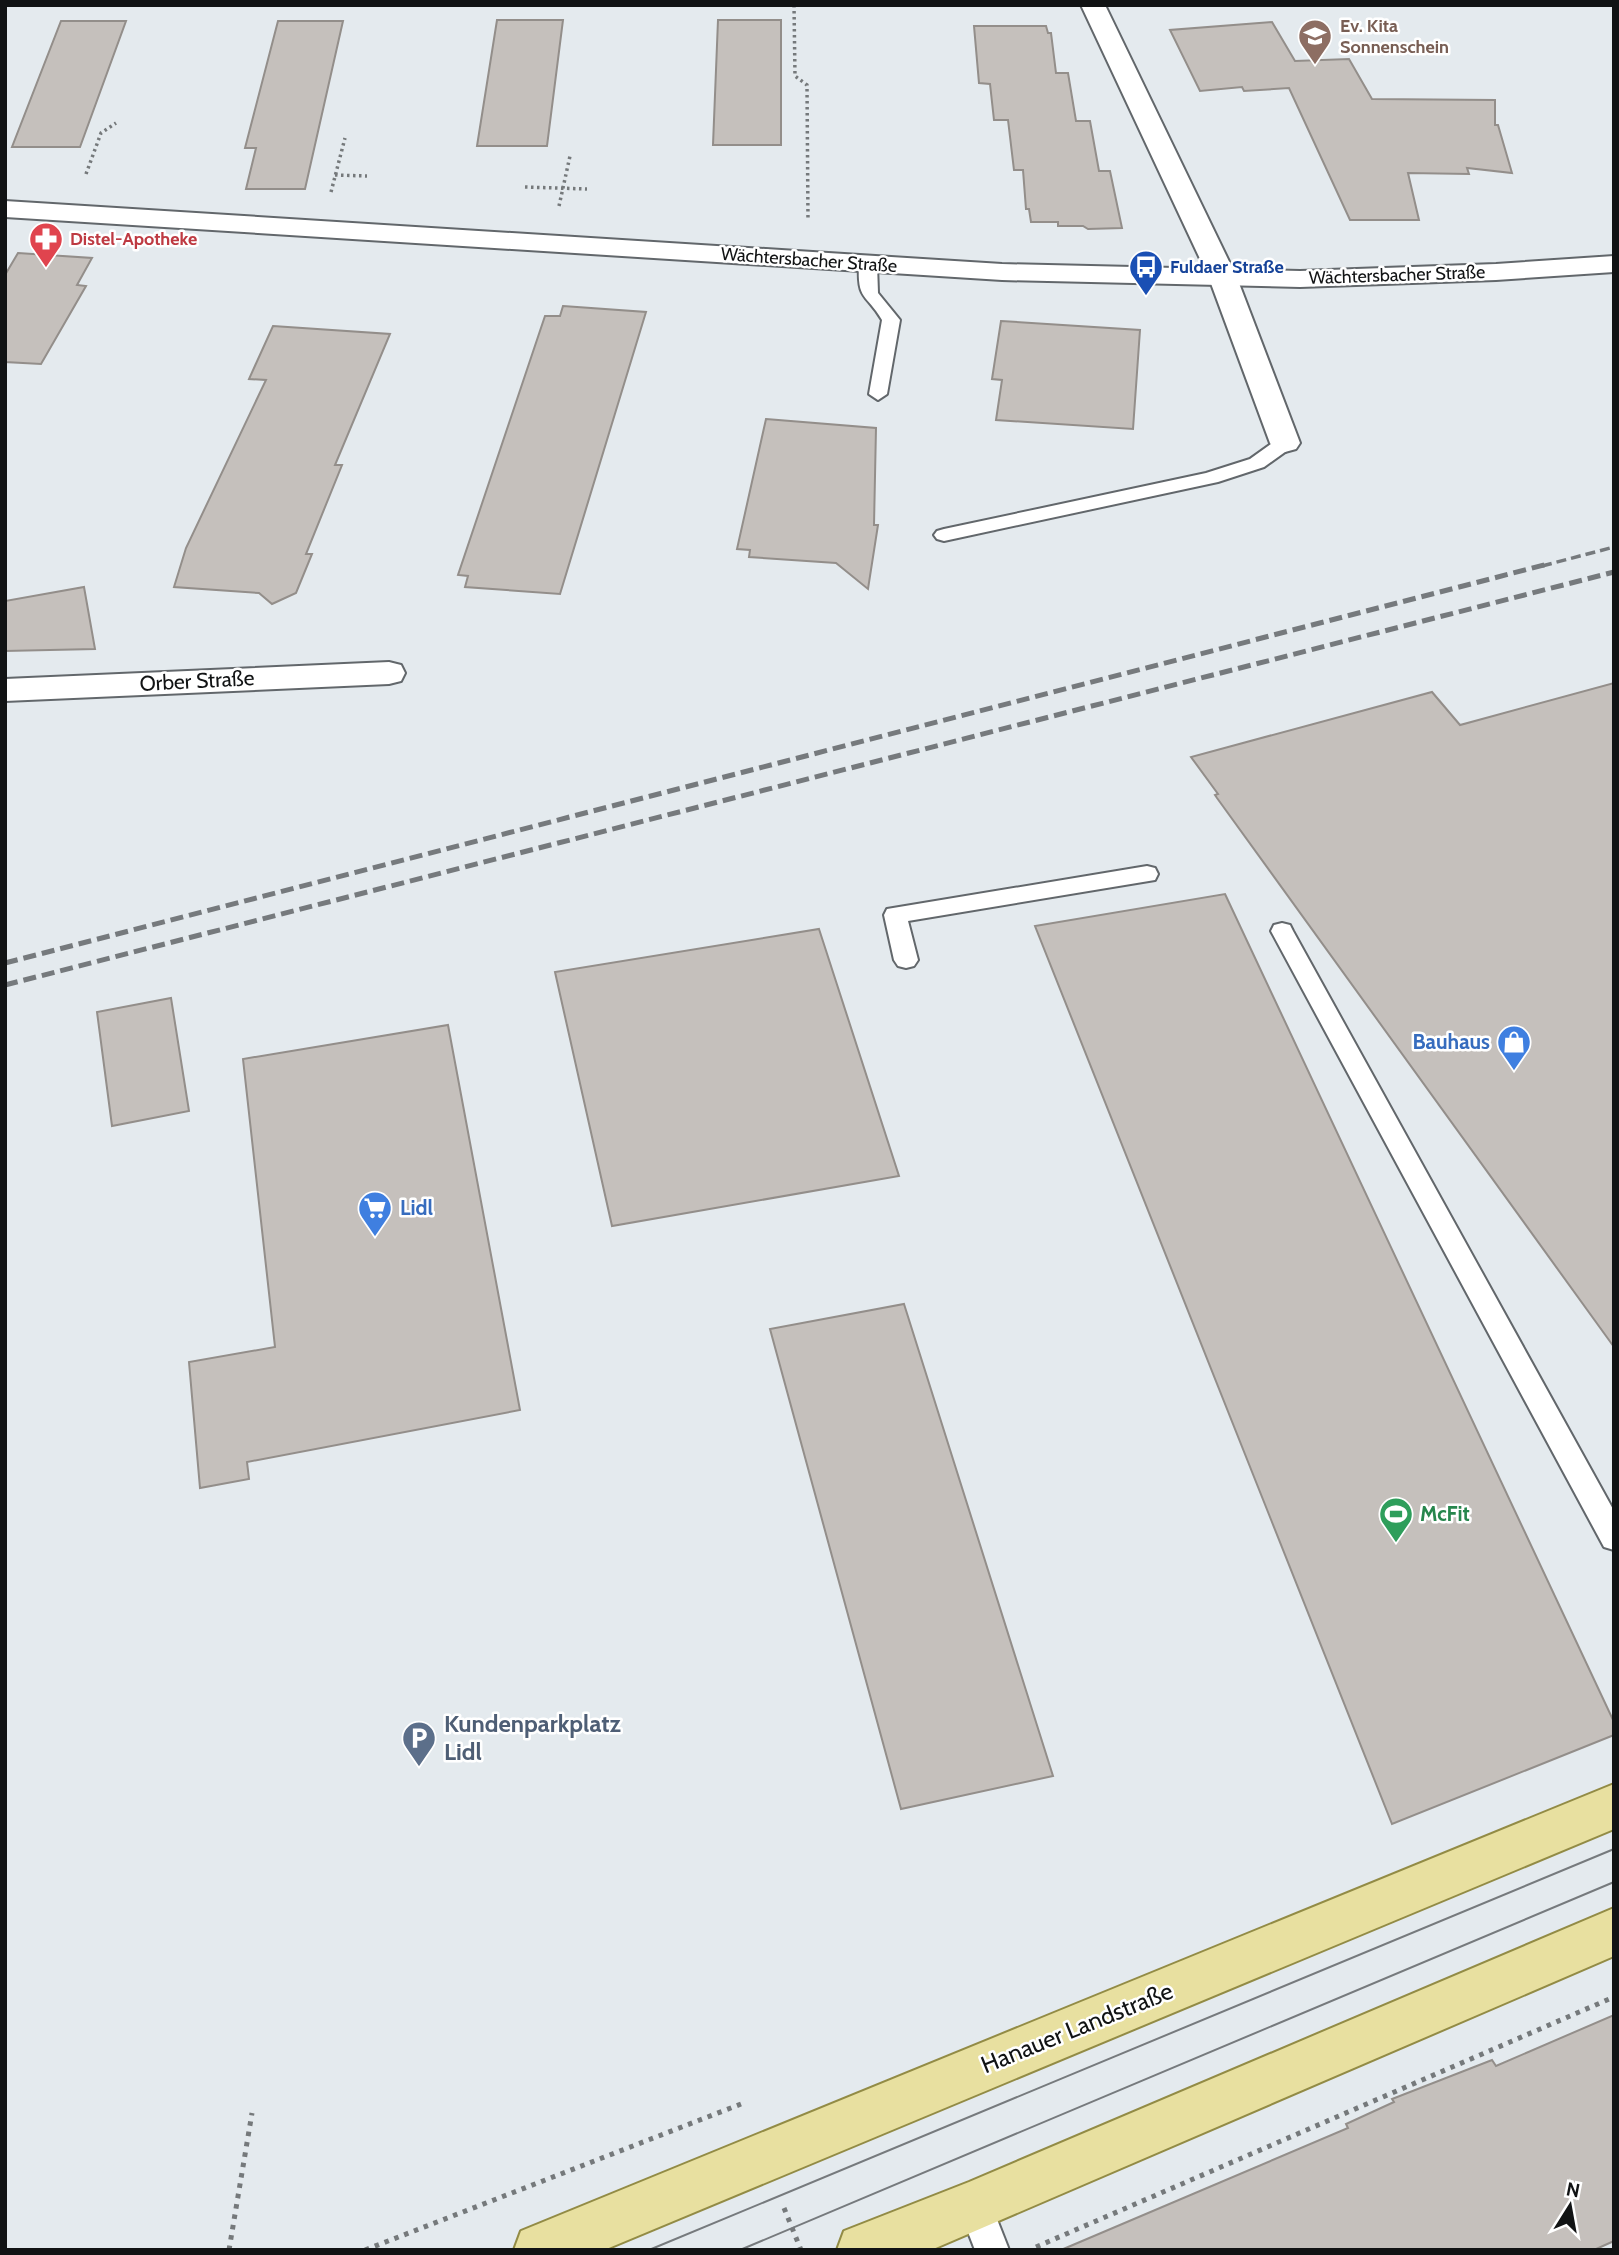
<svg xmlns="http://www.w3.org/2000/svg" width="1619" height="2255" font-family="Cabin,sans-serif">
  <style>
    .building { fill: #c5c0bc; stroke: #938e8a; stroke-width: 2 }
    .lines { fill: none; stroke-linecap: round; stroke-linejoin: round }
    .service-casing { stroke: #62676b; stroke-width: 4 }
    .minor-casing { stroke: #62676b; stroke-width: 4 }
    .tertiary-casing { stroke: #62676b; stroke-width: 4 }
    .primary-casing { stroke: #928b45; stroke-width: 4 }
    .path-far1 { stroke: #75797b; stroke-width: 3.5; stroke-dasharray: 2.5 3.5; stroke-linecap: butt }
    .path { stroke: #75797b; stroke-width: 5; stroke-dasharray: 4.5 6; stroke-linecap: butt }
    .service { fill: #fff; fill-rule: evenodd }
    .minor { fill: #fff; fill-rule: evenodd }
    .tertiary { fill: #fff; fill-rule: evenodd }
    .primary { fill: #e8e0a0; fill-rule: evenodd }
    .tram { stroke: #767a7d; stroke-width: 2 }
    .rail-far1 { stroke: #767a7d; stroke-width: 3.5; stroke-dasharray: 10 5; stroke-linecap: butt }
    .rail { stroke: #767a7d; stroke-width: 5; stroke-dasharray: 13 6; stroke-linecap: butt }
    .labels { text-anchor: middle; stroke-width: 5; stroke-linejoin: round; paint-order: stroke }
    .far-education-label { font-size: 18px; font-weight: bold; fill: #785e54; stroke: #fff; text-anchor: start }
    .far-health-label { font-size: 18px; font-weight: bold; fill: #be3a42; stroke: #fff; text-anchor: start }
    .far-street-label { font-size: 18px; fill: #111314; stroke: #fff }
    .far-transit-label { font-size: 18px; font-weight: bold; fill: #164399; stroke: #fff; text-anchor: start }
    .street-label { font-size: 21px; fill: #111314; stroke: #fff }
    .shop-label { font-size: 21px; font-weight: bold; fill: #366cbe; stroke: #fff; text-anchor: end }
    .leisure-label { font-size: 21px; font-weight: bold; fill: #27864d; stroke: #fff; text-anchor: start }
    .near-service-label { font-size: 24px; font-weight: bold; fill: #4e5e75; stroke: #fff; text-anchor: start }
    .near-street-label { font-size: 24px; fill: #111314; stroke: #fff }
  </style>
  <rect width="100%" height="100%" fill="#e4eaee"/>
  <g class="building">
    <path d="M 497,20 L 563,20 L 547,146 L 477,146 Z"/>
    <path d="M 718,20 L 781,20 L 781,145 L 713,145 Z"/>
    <path d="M 61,21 L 126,21 L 80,147 L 12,147 Z"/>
    <path d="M 278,21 L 343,21 L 305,189 L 246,189 L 256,148 L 245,148 Z"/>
    <path d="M 1272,22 L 1295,61 L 1349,59 L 1372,99 L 1495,100 L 1495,125 L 1498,125 L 1512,173 L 1467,168 L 1469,174 L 1408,173 L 1419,220 L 1350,220 L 1289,88 L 1244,91 L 1242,87 L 1200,91 L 1170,30 Z"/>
    <path d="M 974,26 L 1046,26 L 1048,33 L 1051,33 L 1056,73 L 1068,73 L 1076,121 L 1090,121 L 1099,171 L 1110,171 L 1122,228 L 1088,229 L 1083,226 L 1058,226 L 1058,222 L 1031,222 L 1029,209 L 1026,209 L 1023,170 L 1014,170 L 1008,120 L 994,120 L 990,84 L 979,83 Z"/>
    <path d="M 18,253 L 92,258 L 77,285 L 86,286 L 41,364 L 5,362 L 5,275 Z"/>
    <path d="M 563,306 L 646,312 L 560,594 L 465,587 L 468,576 L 458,575 L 545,316 L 560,316 Z"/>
    <path d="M 1001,321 L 1140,330 L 1133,429 L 996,420 L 1002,380 L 992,379 Z"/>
    <path d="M 273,326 L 390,334 L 335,465 L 342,465 L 306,554 L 312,554 L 296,593 L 272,604 L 259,593 L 174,587 L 186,548 L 266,380 L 249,379 Z"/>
    <path d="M 766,419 L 876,428 L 874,525 L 878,525 L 868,589 L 836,563 L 749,557 L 750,550 L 737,549 Z"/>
    <path d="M 84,587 L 95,649 L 5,651 L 5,601 Z"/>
    <path d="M 1614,683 L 1614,1347 L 1217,798 L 1215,795 L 1218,794 L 1191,757 L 1432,692 L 1460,725 Z"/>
    <path d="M 1225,894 L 1614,1722 L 1614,1735 L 1392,1824 L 1035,926 Z"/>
    <path d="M 819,929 L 899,1176 L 612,1226 L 555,972 Z"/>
    <path d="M 171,998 L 189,1111 L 112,1126 L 97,1012 Z"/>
    <path d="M 448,1025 L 520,1410 L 247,1462 L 249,1479 L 200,1488 L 189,1362 L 275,1347 L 243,1059 Z"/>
    <path d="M 904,1304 L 1053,1776 L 901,1809 L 770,1329 Z"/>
    <path d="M 1614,2015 L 1614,2241 L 1594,2250 L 1061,2250 L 1348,2128 L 1346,2124 L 1394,2102 L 1392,2099 L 1492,2060 L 1496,2066 Z"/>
  </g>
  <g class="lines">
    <g class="service-casing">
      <g id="service">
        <path d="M 868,259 L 877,264 L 878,293 L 900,320 L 887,394 L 878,400 L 869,394 L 882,320 C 866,293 857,301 859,264 Z"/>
        <path d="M 1285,437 L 1294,443 L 1292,447 L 1264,467 L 1218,482 L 944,541 L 937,539 L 934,535 L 937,531 L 944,529 L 1206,473 L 1250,459 L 1278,439 Z"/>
        <path d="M 1147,866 L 1155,868 L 1158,874 L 1155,880 L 908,921 L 918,960 L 914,966 L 906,968 L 898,966 L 894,960 L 884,915 L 887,909 Z"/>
        <path d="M 1282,923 L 1290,925 L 1293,931 L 1614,1511 L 1614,1550 L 1604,1547 L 1271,931 L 1274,925 Z"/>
        <path d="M 975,2189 L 987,2194 L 1009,2250 L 975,2250 L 958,2206 L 963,2194 Z"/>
      </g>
    </g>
    <g class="minor-casing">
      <g id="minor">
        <path d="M 1081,5 L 1105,5 L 1237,278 L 1300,443 L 1296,449 L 1285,452 L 1274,449 L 1270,443 L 1209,278 Z"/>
        <path d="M 389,662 L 401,665 L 405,673 L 401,681 L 389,684 L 5,701 L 5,679 Z"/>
      </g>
    </g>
    <g class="tertiary-casing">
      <path id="tertiary" d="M 5,201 L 1002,264 L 1300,271 L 1496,264 L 1614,256 L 1614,272 L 1496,280 L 1300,287 L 1002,280 L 5,217 Z"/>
    </g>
    <g class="primary-casing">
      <g id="primary">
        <path d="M 1614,1784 L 1614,1829 L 604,2250 L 514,2250 L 521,2231 Z"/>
        <path d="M 1614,1908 L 1614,1956 L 931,2250 L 837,2250 L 844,2231 L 969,2182 Z"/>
      </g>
    </g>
    <g class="path-far1">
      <path d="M 794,5 L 795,76 L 807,85 L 808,221"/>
      <path d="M 86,174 L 101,133 L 116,123"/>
      <path d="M 335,175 L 367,176"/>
      <path d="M 525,187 L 587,189"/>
      <path d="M 331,192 L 345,138"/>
      <path d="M 559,206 L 570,156"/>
    </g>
    <g class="path">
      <path d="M 784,2208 L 801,2250"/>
      <path d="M 1036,2247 L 1614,1997"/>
      <path d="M 229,2250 L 252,2113"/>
      <path d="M 365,2250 L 741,2104"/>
    </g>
    <use href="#service" class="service"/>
    <use href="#minor" class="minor"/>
    <use href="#tertiary" class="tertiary"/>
    <use href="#primary" class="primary"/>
    <g class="tram">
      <path d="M 649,2250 L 1614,1849"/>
      <path d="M 740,2250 L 1614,1882"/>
    </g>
    <path class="rail-far1" d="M 1542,566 L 1614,547"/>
    <g class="rail">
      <path d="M 5,963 L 1548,564"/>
      <path d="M 5,985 L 1614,572"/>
    </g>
  </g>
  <defs>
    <g id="school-pin" transform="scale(1.75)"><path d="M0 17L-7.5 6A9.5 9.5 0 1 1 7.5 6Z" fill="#8d6e63" stroke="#fff"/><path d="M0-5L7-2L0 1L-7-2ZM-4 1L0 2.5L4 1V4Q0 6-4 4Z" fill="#fff"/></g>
    <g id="pharmacy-pin" transform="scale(1.75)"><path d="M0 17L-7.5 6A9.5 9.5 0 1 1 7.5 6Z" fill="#e0444e" stroke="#fff"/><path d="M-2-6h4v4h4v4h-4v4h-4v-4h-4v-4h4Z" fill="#fff"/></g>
    <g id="bus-pin" transform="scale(1.75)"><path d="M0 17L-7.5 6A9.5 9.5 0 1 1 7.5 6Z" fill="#1a4fb4" stroke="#fff"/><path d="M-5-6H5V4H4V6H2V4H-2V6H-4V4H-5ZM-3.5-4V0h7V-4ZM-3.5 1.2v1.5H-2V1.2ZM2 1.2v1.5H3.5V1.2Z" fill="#fff"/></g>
    <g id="shop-pin" transform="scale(1.75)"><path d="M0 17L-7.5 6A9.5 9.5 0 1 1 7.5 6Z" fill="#3f7fe0" stroke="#fff"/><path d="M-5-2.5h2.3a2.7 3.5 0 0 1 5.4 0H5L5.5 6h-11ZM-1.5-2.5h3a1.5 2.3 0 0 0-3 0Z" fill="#fff"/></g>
    <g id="supermarket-pin" transform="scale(1.75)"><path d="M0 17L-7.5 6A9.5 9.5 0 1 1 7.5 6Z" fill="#3f7fe0" stroke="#fff"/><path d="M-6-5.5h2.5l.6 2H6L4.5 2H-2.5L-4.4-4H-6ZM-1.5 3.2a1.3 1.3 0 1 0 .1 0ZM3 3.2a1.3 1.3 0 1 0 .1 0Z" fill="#fff"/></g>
    <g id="stadium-pin" transform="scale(1.75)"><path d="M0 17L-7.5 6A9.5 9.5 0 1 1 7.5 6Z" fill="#2e9e5b" stroke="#fff"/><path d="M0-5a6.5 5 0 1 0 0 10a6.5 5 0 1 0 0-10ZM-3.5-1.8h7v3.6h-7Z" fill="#fff"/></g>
    <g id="parking-pin" transform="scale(1.75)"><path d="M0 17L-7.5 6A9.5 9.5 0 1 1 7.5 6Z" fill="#5c6f8a" stroke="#fff"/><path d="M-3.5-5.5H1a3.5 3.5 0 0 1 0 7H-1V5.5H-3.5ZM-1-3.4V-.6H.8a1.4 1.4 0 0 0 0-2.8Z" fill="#fff"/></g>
  </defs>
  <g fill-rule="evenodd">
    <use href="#school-pin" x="1315" y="36"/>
    <use href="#pharmacy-pin" x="46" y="239"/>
    <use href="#bus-pin" x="1146" y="267"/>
    <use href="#shop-pin" x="1514" y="1042"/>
    <use href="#supermarket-pin" x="375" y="1208"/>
    <use href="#stadium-pin" x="1396" y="1514"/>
    <use href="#parking-pin" x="419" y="1738"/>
  </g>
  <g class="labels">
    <g class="far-education-label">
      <text x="1340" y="32">Ev. Kita<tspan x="1340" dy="21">Sonnenschein</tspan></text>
    </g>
    <g class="far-health-label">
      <text x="70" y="245">Distel-Apotheke</text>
    </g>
    <g class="far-street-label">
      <text transform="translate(809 260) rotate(4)" y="6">Wächtersbacher Straße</text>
      <text transform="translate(1397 275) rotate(-2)" y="6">Wächtersbacher Straße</text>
    </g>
    <g class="far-transit-label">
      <text x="1170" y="273">Fuldaer Straße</text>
    </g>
    <g class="street-label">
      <text transform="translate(197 681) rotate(-3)" y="7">Orber Straße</text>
    </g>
    <g class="shop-label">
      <text x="1490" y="1049">Bauhaus</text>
      <text x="400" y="1215" text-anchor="start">Lidl</text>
    </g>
    <g class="leisure-label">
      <text x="1420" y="1521">McFit</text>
    </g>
    <g class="near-service-label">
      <text x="444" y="1732">Kundenparkplatz<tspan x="444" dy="28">Lidl</tspan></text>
    </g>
    <g class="near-street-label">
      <text transform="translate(1077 2028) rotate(-22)" y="8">Hanauer Landstraße</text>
    </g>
  </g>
  <rect width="1619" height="2255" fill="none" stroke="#111314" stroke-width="14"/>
  <g transform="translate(1570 2206) rotate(11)" stroke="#ffffff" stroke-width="5" paint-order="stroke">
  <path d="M0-5L12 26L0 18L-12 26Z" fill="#111314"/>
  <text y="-10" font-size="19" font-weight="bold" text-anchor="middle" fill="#111314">N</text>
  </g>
</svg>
